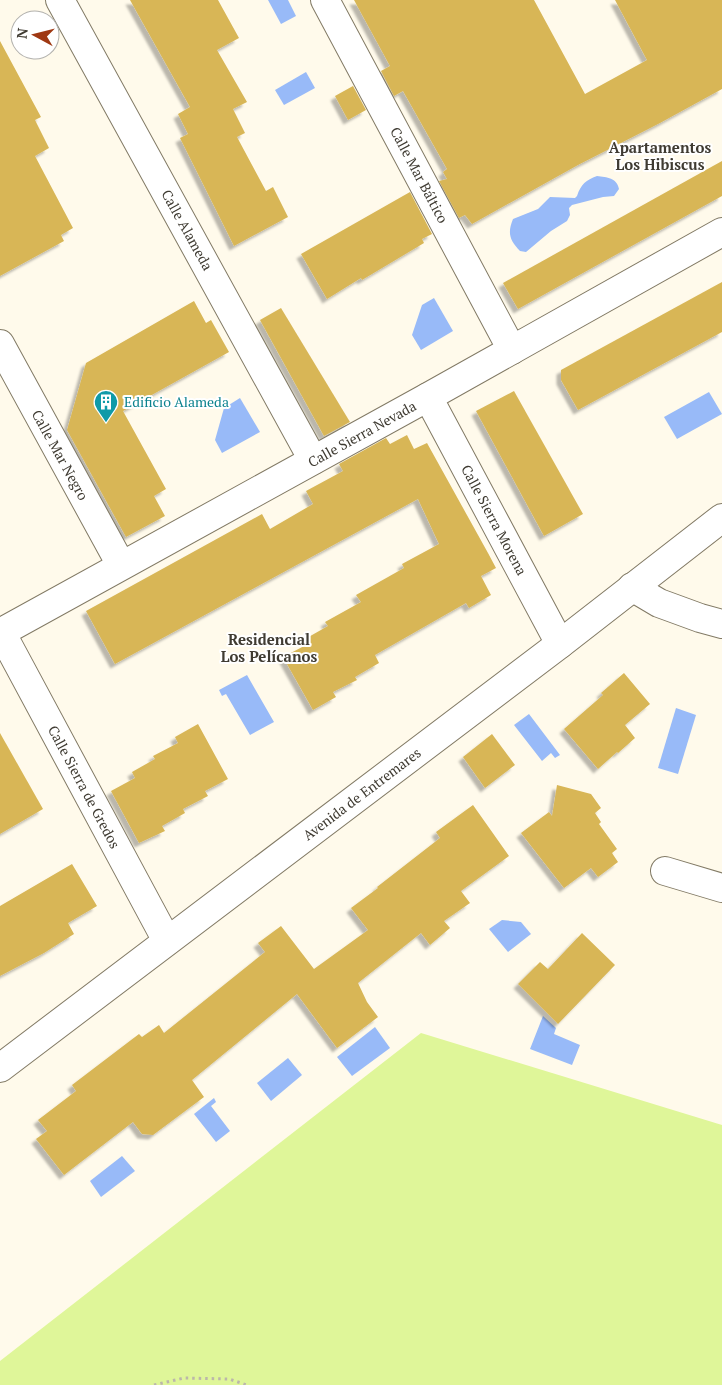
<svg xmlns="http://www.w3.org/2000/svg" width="722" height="1385" font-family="'PT Serif',serif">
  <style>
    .green { fill: #dff699 }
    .water { fill: #98baf8 }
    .building { fill: #d8b656; filter: url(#shadow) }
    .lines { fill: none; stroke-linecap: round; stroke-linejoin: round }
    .minor-casing { stroke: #827a65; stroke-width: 30 }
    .path { stroke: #bbb7aa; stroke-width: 3; stroke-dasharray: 2.5 4; stroke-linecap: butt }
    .minor { stroke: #fff; stroke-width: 28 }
    .labels { text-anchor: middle; stroke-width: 4; stroke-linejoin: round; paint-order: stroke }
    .street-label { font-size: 14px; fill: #3f3b32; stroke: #fff }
    .culture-label { font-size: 14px; fill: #0d838f; stroke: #fff; text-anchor: start }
    .neighbourhood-label { font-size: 15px; font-weight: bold; fill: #3f3b32; stroke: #fff }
  </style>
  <defs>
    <filter id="shadow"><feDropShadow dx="-4.5" dy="4.5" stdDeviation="1" flood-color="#0004"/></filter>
  </defs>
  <rect width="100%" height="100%" fill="#fffaeb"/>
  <path class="green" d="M 421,1033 L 722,1125 L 722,1385 L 0,1385 L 0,1361 Z"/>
  <g class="water">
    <path d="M 268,0 L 288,0 L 296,16 L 281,24 Z"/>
    <path d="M 306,72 L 315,88 L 284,105 L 275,90 Z"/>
    <path d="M 597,176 C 607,177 617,178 619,189 L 614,196 L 603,197 L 572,205 L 569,208 L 570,215 L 567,221 L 551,231 L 526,252 L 520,251 C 510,240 507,234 513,219 L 538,209 L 550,197 L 575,198 L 577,196 C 581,184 586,180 597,176 Z"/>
    <path d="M 434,298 L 453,331 L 421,350 L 412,335 L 422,305 Z"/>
    <path d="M 709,392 L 722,414 L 677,439 L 664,417 Z"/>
    <path d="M 240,398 L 260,432 L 222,453 L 215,440 L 224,408 Z"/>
    <path d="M 247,675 L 274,722 L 250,735 L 226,694 L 222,696 L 219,690 Z"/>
    <path d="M 676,708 L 696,715 L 678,774 L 658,768 Z"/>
    <path d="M 529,714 L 560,755 L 555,758 L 551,753 L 542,761 L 514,725 Z"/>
    <path d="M 502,920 L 521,922 L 531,934 L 508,952 L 489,929 Z"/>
    <path d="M 543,1016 L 556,1028 L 554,1034 L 580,1045 L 572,1065 L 530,1049 Z"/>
    <path d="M 375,1027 L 390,1048 L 352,1076 L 337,1057 Z"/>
    <path d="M 288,1058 L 302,1075 L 271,1101 L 257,1083 Z"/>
    <path d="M 214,1098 L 216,1102 L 211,1106 L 230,1131 L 216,1142 L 194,1114 Z"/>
    <path d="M 122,1156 L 135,1171 L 101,1197 L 90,1181 Z"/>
  </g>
  <g class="building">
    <path d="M 130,0 L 218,0 L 239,38 L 217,50 L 247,102 L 233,109 L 245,133 L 237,137 L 266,191 L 273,187 L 288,217 L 234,246 L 180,138 L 188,134 L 178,114 L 190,107 Z"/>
    <path d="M 354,0 L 534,0 L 585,94 L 647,60 L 615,0 L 722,0 L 722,89 L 660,123 L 578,165 L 472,224 L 465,215 L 459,218 L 439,181 L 447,179 L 443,172 L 447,169 L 403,91 L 394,96 L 381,71 L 390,66 Z"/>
    <path d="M 0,41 L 41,117 L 35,120 L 49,148 L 35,156 L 73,228 L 61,235 L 64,241 L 0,276 Z"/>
    <path d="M 353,86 L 366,110 L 348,120 L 335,96 Z"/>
    <path d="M 722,161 L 722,196 L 518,309 L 503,283 Z"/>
    <path d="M 410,192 L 432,234 L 422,239 L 424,243 L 362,280 L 361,278 L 327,299 L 301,254 Z"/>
    <path d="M 722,282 L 722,332 L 578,410 L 561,380 L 561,370 Z"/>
    <path d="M 194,301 L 206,323 L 211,320 L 229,352 L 123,411 L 166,489 L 154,496 L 165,516 L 126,537 L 67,430 L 86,363 Z"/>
    <path d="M 281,308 L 350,422 L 324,436 L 260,320 Z"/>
    <path d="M 514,391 L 583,514 L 544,536 L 476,411 Z"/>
    <path d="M 407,435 L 414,449 L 427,443 L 488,553 L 496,568 L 481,576 L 491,595 L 469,608 L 466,603 L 375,655 L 379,663 L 355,677 L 357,680 L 333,692 L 336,697 L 313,710 L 283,657 L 308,644 L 305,639 L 328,626 L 325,622 L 361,602 L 356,595 L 404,568 L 402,564 L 439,544 L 418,499 L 115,664 L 86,611 L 262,514 L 270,529 L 313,504 L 306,491 L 343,471 L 339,464 L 386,438 L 390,444 Z"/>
    <path d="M 624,673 L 650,704 L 625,725 L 635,738 L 618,753 L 617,752 L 598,769 L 564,729 L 603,695 L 601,693 Z"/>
    <path d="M 198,724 L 228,779 L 205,791 L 208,796 L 183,809 L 185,813 L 162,826 L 165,831 L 139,843 L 111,791 L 135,778 L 132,772 L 155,759 L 153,756 L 178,743 L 175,737 Z"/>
    <path d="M 0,733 L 43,809 L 0,834 Z"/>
    <path d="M 492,734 L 515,765 L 485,788 L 463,757 Z"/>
    <path d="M 557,785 L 591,794 L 601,808 L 595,813 L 601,822 L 599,824 L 617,849 L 612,853 L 618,862 L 598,877 L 591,868 L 564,888 L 521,833 L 549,812 L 552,816 Z"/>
    <path d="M 473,805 L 509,856 L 461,891 L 470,903 L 444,921 L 450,928 L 430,945 L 421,933 L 358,983 L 367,1002 L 378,1017 L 337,1048 L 297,994 L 192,1080 L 204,1097 L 153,1135 L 142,1134 L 133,1122 L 64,1175 L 36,1139 L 47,1131 L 38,1120 L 76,1091 L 72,1085 L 139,1034 L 142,1037 L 159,1025 L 164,1033 L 265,952 L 258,943 L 281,926 L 314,969 L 368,930 L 351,908 L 378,888 L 377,887 L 440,838 L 436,832 Z"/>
    <path d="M 72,864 L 97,906 L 68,923 L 74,934 L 44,953 L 0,976 L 0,906 Z"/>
    <path d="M 582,933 L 615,965 L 558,1024 L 518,984 L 540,962 L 548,969 Z"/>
  </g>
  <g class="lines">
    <g class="minor-casing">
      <g id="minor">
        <path d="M 60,0 L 313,460"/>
        <path d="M 325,0 L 512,350"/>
        <path d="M 0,344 L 121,565"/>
        <path d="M 428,397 L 560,644"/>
        <path d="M 632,587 L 659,603 L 700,618 L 722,624"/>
        <path d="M 1,632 L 167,941"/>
        <path d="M 0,633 L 428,397 L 722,232"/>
        <path d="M 665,871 L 722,888"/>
        <path d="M 0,1068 L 560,644 L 722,518"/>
      </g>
    </g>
    <path class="path" d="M 154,1385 L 184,1378 L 229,1379 L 247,1385"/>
    <use href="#minor" class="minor"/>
  </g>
  <defs>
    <g id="building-pin" transform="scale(1.25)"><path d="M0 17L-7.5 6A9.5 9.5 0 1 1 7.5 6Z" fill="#0f9aa8" stroke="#fff"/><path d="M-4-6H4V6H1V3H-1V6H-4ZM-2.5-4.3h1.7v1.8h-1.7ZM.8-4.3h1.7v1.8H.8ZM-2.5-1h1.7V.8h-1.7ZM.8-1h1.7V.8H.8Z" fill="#fff"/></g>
  </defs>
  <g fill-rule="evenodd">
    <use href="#building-pin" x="106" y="402"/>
  </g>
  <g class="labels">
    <g class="street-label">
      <text transform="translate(419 175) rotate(62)" y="5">Calle Mar Báltico</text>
      <text transform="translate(187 230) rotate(61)" y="5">Calle Alameda</text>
      <text transform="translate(362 434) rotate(-29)" y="5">Calle Sierra Nevada</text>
      <text transform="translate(60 455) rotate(61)" y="5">Calle Mar Negro</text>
      <text transform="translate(494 520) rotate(62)" y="5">Calle Sierra Morena</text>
      <text transform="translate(84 787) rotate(62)" y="5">Calle Sierra de Gredos</text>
      <text transform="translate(362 794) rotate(-37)" y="5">Avenida de Entremares</text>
    </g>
    <g class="culture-label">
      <text x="124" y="407">Edificio Alameda</text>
    </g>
    <g class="neighbourhood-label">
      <text x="660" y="153">Apartamentos<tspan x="660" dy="17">Los Hibiscus</tspan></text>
      <text x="269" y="645">Residencial<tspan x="269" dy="17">Los Pelícanos</tspan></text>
    </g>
  </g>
  <g transform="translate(35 35) rotate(277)"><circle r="24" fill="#ffffff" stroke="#b2b1ad"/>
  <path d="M0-4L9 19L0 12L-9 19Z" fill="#9f3812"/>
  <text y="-8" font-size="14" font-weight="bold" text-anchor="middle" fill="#3f3b32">N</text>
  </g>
</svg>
